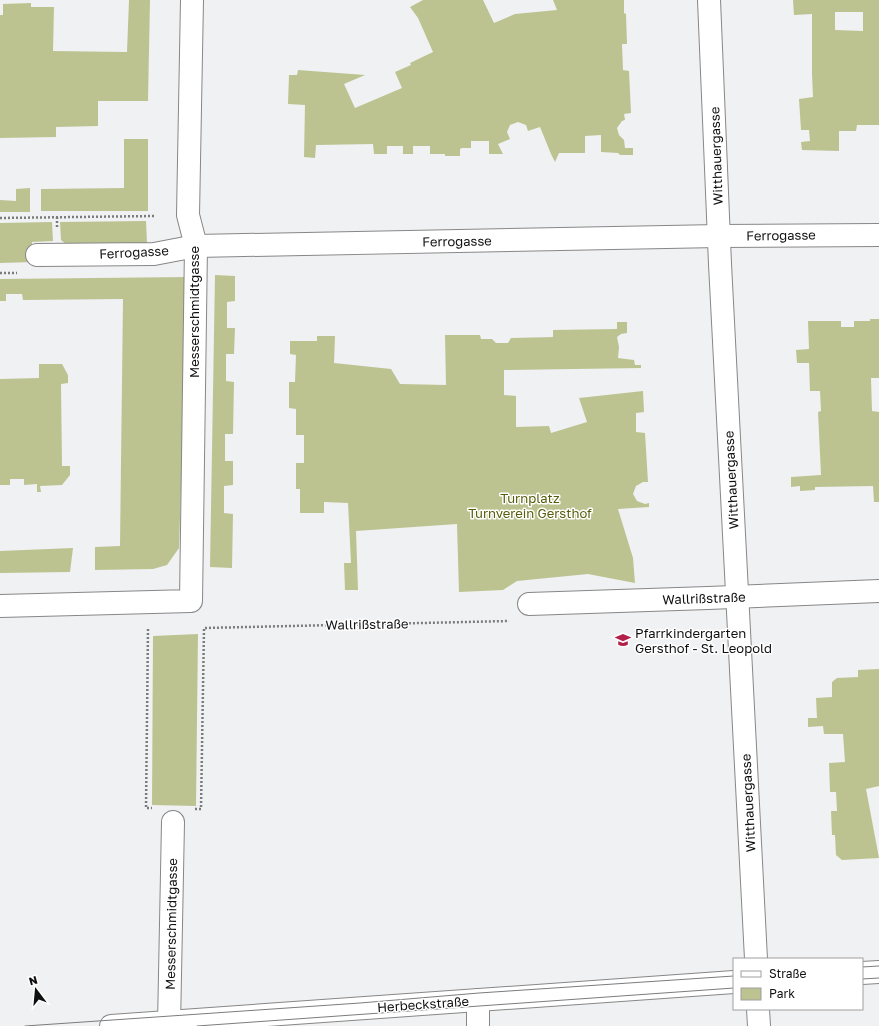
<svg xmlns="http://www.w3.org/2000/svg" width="879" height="1026" font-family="'Golos Text',sans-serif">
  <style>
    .green { fill: #bcc391; fill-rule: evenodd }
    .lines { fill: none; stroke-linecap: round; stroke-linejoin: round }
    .minor-casing { stroke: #878788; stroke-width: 24 }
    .tertiary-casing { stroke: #878788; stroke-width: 24 }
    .path { stroke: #7b7b7c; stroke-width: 2.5; stroke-dasharray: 2 2; stroke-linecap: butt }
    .minor { stroke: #fff; stroke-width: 22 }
    .tertiary { stroke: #fff; stroke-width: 22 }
    .tram { stroke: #7b7c7d; stroke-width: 1 }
    .labels { text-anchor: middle; stroke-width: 3; stroke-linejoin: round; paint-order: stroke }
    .street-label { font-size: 13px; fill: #101011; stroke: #fff }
    .park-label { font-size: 13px; fill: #585d0b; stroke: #fff }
    .poi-label { font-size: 13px; fill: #101011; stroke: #fff; text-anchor: start }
  </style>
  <rect width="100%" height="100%" fill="#f0f1f2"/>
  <g class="green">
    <path d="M 129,0 L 150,0 L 148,101 L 98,101 L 98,126 L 56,127 L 56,137 L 0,138 L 0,15 L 3,15 L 3,4 L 31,3 L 31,7 L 54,7 L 53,51 L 127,52 Z"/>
    <path d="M 423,0 L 483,0 L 494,23 L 515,14 L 557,10 L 553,0 L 624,0 L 624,13 L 626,14 L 627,44 L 622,44 L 623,70 L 629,71 L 631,113 L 624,114 L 625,120 L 622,121 L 617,128 L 619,135 L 624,140 L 625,148 L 633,148 L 633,155 L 620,155 L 618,153 L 601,152 L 601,135 L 585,136 L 585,153 L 559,153 L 555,162 L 551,154 L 540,127 L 528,131 L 526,125 L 518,122 L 510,125 L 507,132 L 510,139 L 498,144 L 503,154 L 489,154 L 489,141 L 471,141 L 471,148 L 462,148 L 460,149 L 460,156 L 445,156 L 445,154 L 430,154 L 430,146 L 413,146 L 413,154 L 403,154 L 403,146 L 387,146 L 387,154 L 374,154 L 373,144 L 316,145 L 315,158 L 304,157 L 305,105 L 288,104 L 289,75 L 297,75 L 298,70 L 365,75 L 344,84 L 355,108 L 402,88 L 395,72 L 411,65 L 410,63 L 433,52 L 418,18 L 410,7 Z"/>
    <path d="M 793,0 L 879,0 L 879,125 L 857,125 L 856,131 L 839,131 L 839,151 L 802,150 L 801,142 L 810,141 L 809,130 L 801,130 L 799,99 L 813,97 L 812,74 L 812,14 L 794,15 ZM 835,12 L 863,12 L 863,31 L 835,30 Z"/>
    <path d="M 124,139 L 148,139 L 148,211 L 41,211 L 41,189 L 124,188 Z"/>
    <path d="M 30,188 L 30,212 L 0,212 L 0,200 L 16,201 L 16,189 Z"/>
    <path d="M 146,221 L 147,243 L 66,244 L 61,240 L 60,222 Z"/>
    <path d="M 52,222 L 53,241 L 32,242 L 33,262 L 0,263 L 0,223 Z"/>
    <path d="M 215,275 L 235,276 L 235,301 L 227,302 L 227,328 L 235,328 L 234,354 L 226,354 L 226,381 L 234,382 L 233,434 L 225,434 L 225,461 L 233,461 L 233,485 L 224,486 L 224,513 L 233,514 L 232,568 L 210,567 Z"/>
    <path d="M 188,277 L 179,548 L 167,565 L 153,569 L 95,570 L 95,547 L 120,546 L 123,299 L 23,300 L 22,294 L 6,294 L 6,301 L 0,301 L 0,279 Z"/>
    <path d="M 870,319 L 879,319 L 879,378 L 871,378 L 872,411 L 879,412 L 879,502 L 874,502 L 873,486 L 815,487 L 815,490 L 800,491 L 800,486 L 791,487 L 791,477 L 821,475 L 818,412 L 821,411 L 820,391 L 810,391 L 809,363 L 797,363 L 796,350 L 809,349 L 808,321 L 841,321 L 841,327 L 854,327 L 854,321 L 870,321 Z"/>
    <path d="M 617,322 L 627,322 L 627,333 L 621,334 L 617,337 L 619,347 L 618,358 L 634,360 L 635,365 L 641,365 L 641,368 L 504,370 L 504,395 L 516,396 L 516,427 L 549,426 L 551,433 L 587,422 L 579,398 L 643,391 L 644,412 L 636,413 L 636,432 L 645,433 L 648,482 L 643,482 L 636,486 L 633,494 L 637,501 L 645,504 L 649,503 L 649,507 L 618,509 L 633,558 L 635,583 L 588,574 L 517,581 L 503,590 L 459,592 L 457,524 L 356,531 L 358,590 L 345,590 L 344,563 L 351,563 L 348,503 L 324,502 L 324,513 L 300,513 L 300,489 L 296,489 L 296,463 L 304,463 L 304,435 L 296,435 L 296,409 L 289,408 L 289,382 L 295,382 L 296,355 L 290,354 L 290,341 L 317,341 L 317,336 L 335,336 L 334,363 L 391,369 L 400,384 L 446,385 L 445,335 L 480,335 L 481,339 L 492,339 L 496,343 L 508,343 L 511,338 L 553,337 L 553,330 L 617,329 Z"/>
    <path d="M 39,364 L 62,364 L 68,375 L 68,383 L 61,384 L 62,466 L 70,466 L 70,475 L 62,485 L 40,486 L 41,492 L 37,492 L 37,484 L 24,485 L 24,479 L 10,479 L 10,485 L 0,485 L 0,379 L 39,378 Z"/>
    <path d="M 73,548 L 70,572 L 0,573 L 0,551 Z"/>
    <path d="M 198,634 L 196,806 L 152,805 L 153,636 Z"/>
    <path d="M 879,669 L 879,786 L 866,789 L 879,858 L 842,860 L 836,855 L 835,835 L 832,835 L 831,811 L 837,811 L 836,792 L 830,792 L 829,763 L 845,762 L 843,734 L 824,734 L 823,726 L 808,727 L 808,718 L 817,718 L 816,698 L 832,697 L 832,682 L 837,678 L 858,677 L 858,670 Z"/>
  </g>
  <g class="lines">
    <g class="minor-casing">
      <g id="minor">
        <path d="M 709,0 L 720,264 L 756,959"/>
        <path d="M 37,255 L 154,254 L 196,246 L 719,236 L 879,235"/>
        <path d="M 529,604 L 708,598 L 879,591"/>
        <path d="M 0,606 L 191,601 L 196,246 L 188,215 L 192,0"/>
        <path d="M 478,1000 L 478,1026"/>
        <path d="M 758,1009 L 759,1026"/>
        <path d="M 169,1026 L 173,822"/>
      </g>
    </g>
    <g class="tertiary-casing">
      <g id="tertiary">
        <path d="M 862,973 L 879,972"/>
        <path d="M 111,1026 L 734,982"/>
      </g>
    </g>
    <g class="path">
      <path d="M 57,217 L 57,229"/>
      <path d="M 0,218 L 154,216"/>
      <path d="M 0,273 L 17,273"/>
      <path d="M 148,629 L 146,808 L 152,808"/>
      <path d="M 195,809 L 201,809 L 204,628 L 509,621"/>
    </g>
    <use href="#minor" class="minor"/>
    <use href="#tertiary" class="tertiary"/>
    <g class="tram">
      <path d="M 862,967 L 879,966"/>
      <path d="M 862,979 L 879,978"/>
      <path d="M 25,1026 L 360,1003 L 479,993 L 734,976"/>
      <path d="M 197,1026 L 734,988"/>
    </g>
  </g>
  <defs>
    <g id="school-bare" transform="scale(1.2)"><path d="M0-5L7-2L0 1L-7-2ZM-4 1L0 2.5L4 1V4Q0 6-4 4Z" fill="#b22048" stroke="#fff" stroke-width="2.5" paint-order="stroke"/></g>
  </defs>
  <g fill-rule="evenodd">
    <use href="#school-bare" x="623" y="640"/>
  </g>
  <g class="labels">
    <g class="street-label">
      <text transform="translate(716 156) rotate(-92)" y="5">Witthauergasse</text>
      <text transform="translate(781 235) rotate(-1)" y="5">Ferrogasse</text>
      <text transform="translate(457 241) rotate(-1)" y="5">Ferrogasse</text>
      <text transform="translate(134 252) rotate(-3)" y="5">Ferrogasse</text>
      <text transform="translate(194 312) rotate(-90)" y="5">Messerschmidtgasse</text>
      <text transform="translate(731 480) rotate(-93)" y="5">Witthauergasse</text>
      <text transform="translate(704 598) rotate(-2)" y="5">Wallrißstraße</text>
      <text transform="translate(367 624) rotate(-1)" y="5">Wallrißstraße</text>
      <text transform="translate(748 803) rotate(-93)" y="5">Witthauergasse</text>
      <text transform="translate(171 924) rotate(-89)" y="5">Messerschmidtgasse</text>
      <text transform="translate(423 1004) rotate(-4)" y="5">Herbeckstraße</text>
    </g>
    <g class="park-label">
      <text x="530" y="503">Turnplatz<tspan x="530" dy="15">Turnverein Gersthof</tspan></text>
    </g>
    <g class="poi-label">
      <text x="635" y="638">Pfarrkindergarten<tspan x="635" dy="15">Gersthof - St. Leopold</tspan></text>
    </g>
  </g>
  <rect x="733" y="958" width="130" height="52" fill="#ffffff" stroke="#9f9fa0"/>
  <rect x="741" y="971" width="20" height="6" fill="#ffffff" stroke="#9f9fa0"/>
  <text x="769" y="978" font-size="12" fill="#101011">Straße</text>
  <rect x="741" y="988" width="20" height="12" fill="#bcc391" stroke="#9f9fa0"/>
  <text x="769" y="998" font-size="12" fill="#101011">Park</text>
  <g transform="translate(36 990) rotate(344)" stroke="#ffffff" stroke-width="3" paint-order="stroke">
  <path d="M0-3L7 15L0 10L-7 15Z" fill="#101011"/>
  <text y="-6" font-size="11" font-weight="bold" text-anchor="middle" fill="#101011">N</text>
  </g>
</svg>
